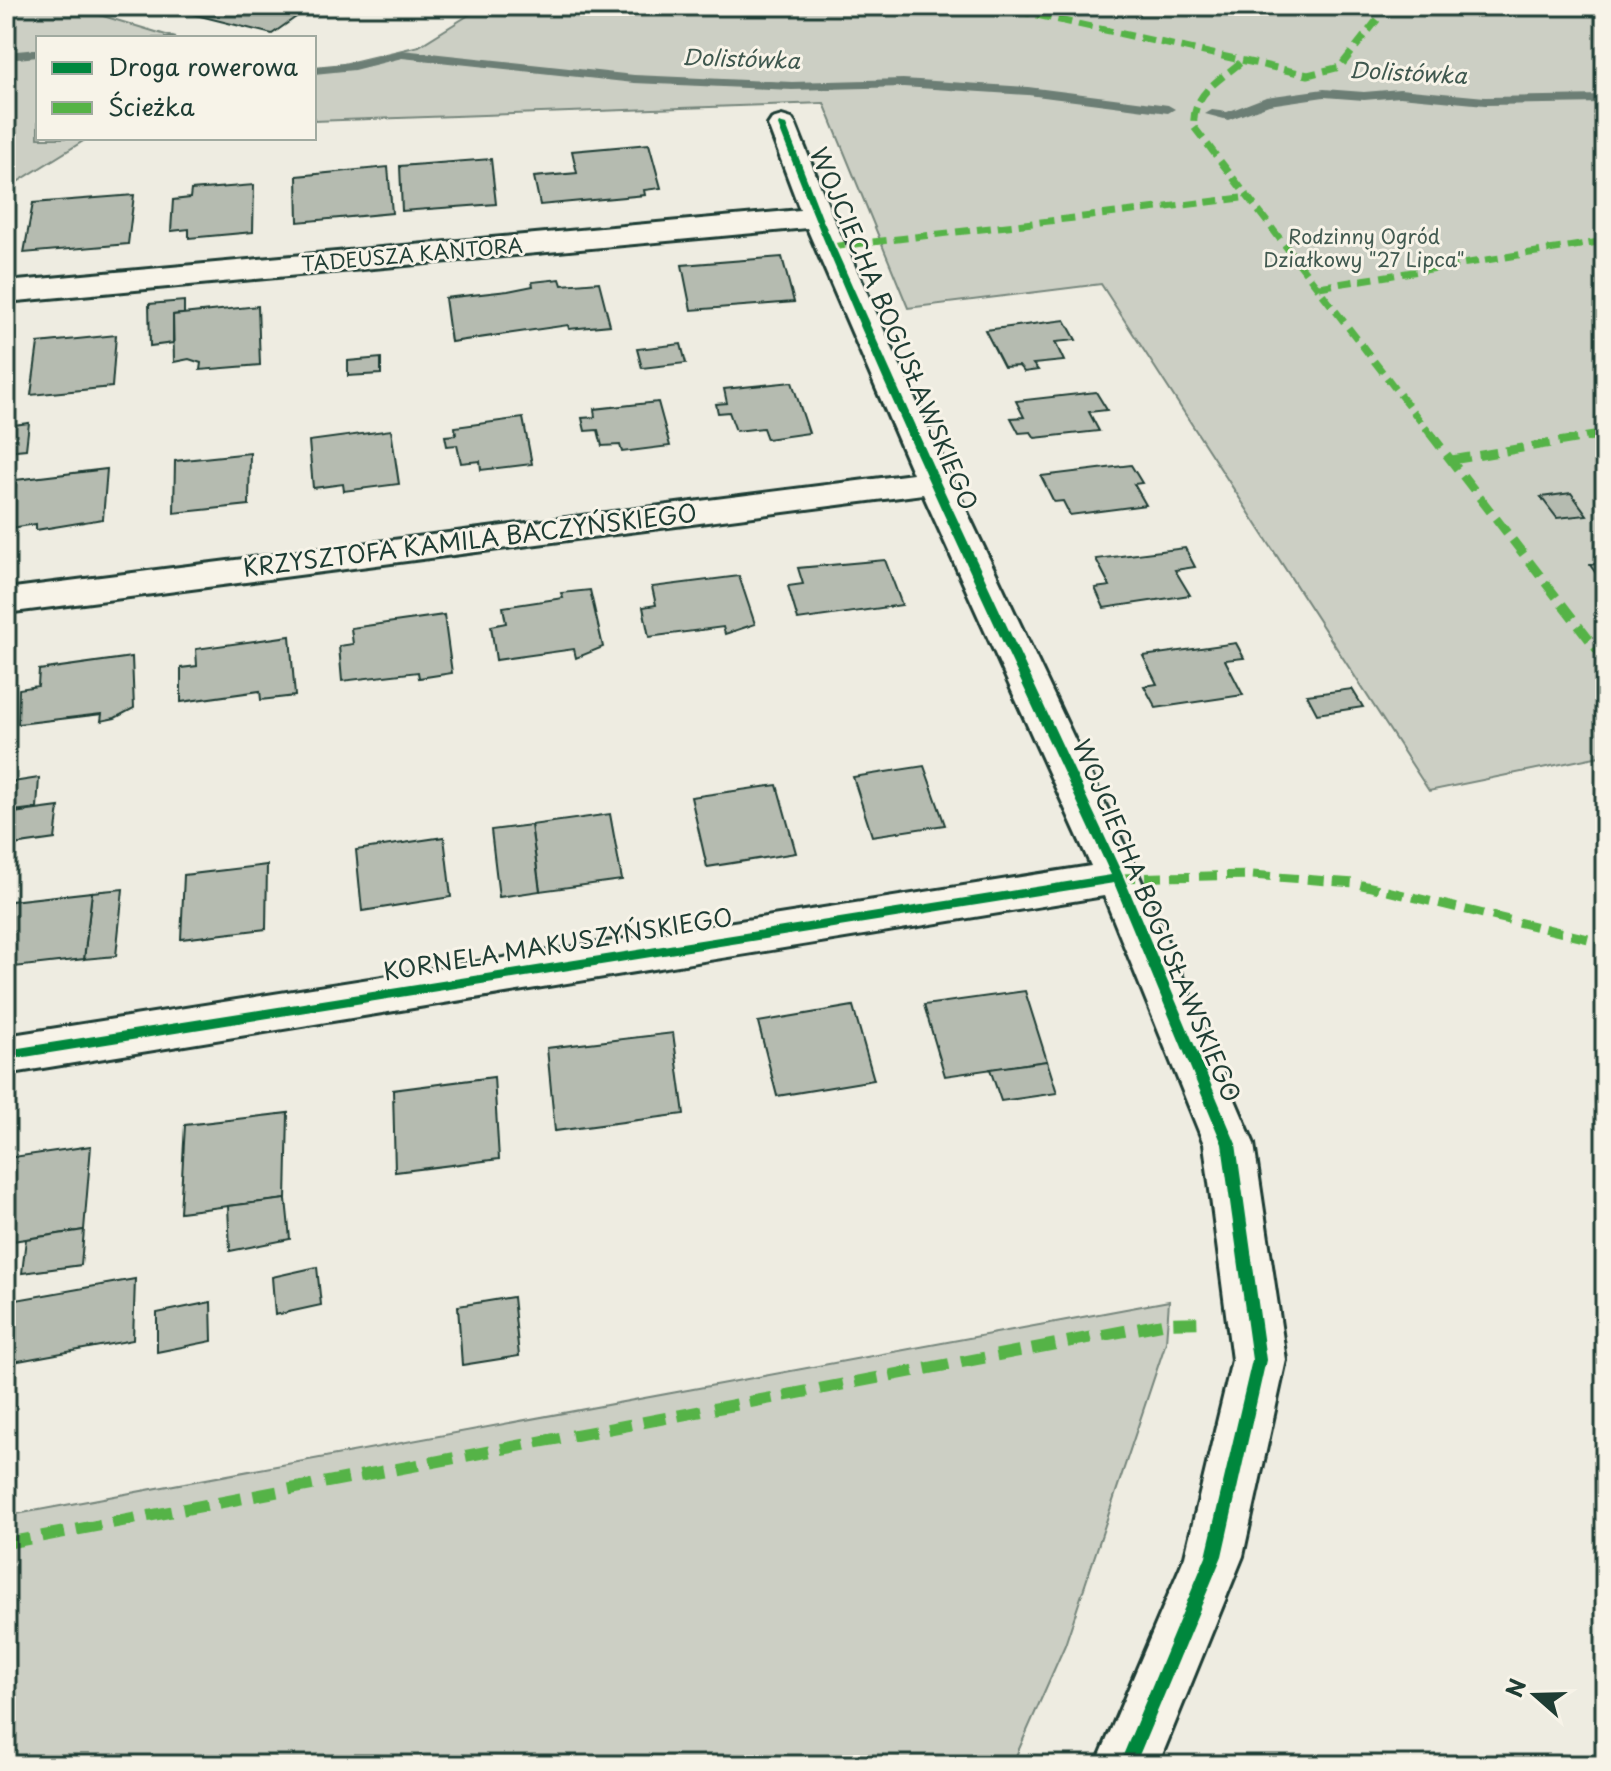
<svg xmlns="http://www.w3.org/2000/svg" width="1611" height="1771" font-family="'Playpen Sans',sans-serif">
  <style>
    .green { fill: #cccfc4; stroke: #76867c; stroke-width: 2 }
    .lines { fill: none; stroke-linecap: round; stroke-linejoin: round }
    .stream { fill: #6c7e74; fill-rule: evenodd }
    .building { fill: #b5bbb0; stroke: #1f3d34; stroke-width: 2 }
    .street-casing { stroke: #1f3d34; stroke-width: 6 }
    .street { fill: #f7f3e8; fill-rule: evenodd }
    .quiet-far2 { stroke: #55b346; stroke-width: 7; stroke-dasharray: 14 7; stroke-linecap: butt }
    .quiet-far1 { stroke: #55b346; stroke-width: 9; stroke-dasharray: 18 9; stroke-linecap: butt }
    .quiet { stroke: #55b346; stroke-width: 12; stroke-dasharray: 24 12; stroke-linecap: butt }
    .cycleway-casing { stroke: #f7f3e8; stroke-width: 5 }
    .cycleway { fill: #00873e; fill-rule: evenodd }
    .labels { text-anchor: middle; stroke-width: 6; stroke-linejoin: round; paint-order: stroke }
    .far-park-label { font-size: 20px; fill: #425a51; stroke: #f7f3e8 }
    .far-street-label { font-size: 20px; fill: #1f3d34; stroke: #f7f3e8 }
    .far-water-label { font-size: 22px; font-style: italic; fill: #3f584f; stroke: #f7f3e8 }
    .street-label { font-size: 24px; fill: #1f3d34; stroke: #f7f3e8 }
  </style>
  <rect width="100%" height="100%" fill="#eeece1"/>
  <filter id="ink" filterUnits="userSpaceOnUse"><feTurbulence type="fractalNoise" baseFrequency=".0125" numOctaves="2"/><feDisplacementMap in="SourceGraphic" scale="16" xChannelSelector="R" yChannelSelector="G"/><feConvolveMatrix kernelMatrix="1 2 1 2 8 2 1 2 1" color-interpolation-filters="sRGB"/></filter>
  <g filter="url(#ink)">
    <g class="green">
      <path d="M 6,6 L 70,6 L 176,38 L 38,38 L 38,138 L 88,138 L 6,189 Z"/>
      <path d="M 475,6 L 1605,6 L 1605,755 L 1429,791 L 1101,284 L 908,308 L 824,103 L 314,121 L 314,71 L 419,46 L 480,8 Z"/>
      <path d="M 1169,1301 L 1166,1342 L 1065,1645 L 1012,1765 L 6,1765 L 6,1516 Z"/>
    </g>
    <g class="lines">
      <g class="stream">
        <path d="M 38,49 L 38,57 L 6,60 L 6,52 Z"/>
        <path d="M 402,50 L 634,75 L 792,82 L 903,79 L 1028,87 L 1168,105 L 1175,109 L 1168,113 L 1028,95 L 903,87 L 792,90 L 634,83 L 402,58 L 354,70 L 314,74 L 314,66 L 354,62 Z"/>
        <path d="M 1324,89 L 1364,92 L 1400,89 L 1485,97 L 1605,95 L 1605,103 L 1485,105 L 1400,97 L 1364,100 L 1324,97 L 1269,105 L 1228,120 L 1205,114 L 1212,110 L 1227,112 L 1266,97 Z"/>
      </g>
    </g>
    <g class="building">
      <path d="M 249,6 L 262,9 L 288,6 L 306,10 L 272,34 L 164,7 Z"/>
      <path d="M 649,144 L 661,188 L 644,190 L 645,195 L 540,205 L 534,177 L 577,173 L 572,151 Z"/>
      <path d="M 491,159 L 496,204 L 402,211 L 400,166 Z"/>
      <path d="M 388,167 L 392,213 L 298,222 L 297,176 Z"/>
      <path d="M 254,185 L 253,232 L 189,238 L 189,229 L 171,231 L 173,200 L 190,198 L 191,190 Z"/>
      <path d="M 134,195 L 128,244 L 24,253 L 33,203 Z"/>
      <path d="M 782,257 L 794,302 L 691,310 L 682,265 Z"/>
      <path d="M 560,279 L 562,285 L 599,282 L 610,325 L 569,329 L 568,325 L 451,342 L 445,298 L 508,291 L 533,286 L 532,282 Z"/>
      <path d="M 184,301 L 184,314 L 173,315 L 173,343 L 150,346 L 149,304 Z"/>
      <path d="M 258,306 L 260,365 L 200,370 L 201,363 L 189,359 L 174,362 L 173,315 Z"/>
      <path d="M 1065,320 L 1076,340 L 1055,342 L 1064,361 L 1033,364 L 1038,370 L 1024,372 L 1019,366 L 1004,367 L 985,330 Z"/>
      <path d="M 116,335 L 112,387 L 31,395 L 38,343 Z"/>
      <path d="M 681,344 L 686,363 L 642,368 L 637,349 Z"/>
      <path d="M 381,358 L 381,374 L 348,376 L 348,361 Z"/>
      <path d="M 792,382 L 809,433 L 767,439 L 763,428 L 736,431 L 729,412 L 718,413 L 716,404 L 727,403 L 724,389 Z"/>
      <path d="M 1096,392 L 1107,410 L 1089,412 L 1099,431 L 1035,438 L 1031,432 L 1019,433 L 1011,418 L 1024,417 L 1016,401 Z"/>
      <path d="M 658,402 L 670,446 L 622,452 L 620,445 L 602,446 L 598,430 L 585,431 L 582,418 L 595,417 L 594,409 Z"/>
      <path d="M 523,418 L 532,464 L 481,470 L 480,461 L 461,463 L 457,445 L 447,446 L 445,436 L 456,435 L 455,427 Z"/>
      <path d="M 29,423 L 26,449 L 6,451 L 6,426 Z"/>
      <path d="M 391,430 L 399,484 L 344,491 L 343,484 L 313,488 L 309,441 Z"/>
      <path d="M 250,453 L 249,505 L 174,513 L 175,461 Z"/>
      <path d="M 1131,465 L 1142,483 L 1134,484 L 1146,505 L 1070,515 L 1063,501 L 1054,502 L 1041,476 Z"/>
      <path d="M 107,469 L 103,519 L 36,530 L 36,524 L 11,528 L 16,480 Z"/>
      <path d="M 1571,493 L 1587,515 L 1557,518 L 1541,497 Z"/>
      <path d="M 1185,548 L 1195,567 L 1175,570 L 1190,595 L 1104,608 L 1095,588 L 1110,586 L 1096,559 Z"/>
      <path d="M 885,560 L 902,605 L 798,620 L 788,586 L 803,584 L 798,568 Z"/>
      <path d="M 1605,562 L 1605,586 L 1590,565 Z"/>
      <path d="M 739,576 L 755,624 L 725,634 L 723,627 L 649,637 L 643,607 L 656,605 L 652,587 Z"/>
      <path d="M 590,590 L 603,647 L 576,658 L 574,649 L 496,660 L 491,626 L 506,623 L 503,607 L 563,598 L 561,593 Z"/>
      <path d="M 444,615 L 452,673 L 419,678 L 418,672 L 342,681 L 339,646 L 353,644 L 351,628 Z"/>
      <path d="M 290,636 L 295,696 L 261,700 L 260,691 L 181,702 L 181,668 L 197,666 L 196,649 Z"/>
      <path d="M 1236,643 L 1244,658 L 1225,660 L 1243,695 L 1156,708 L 1144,686 L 1157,684 L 1143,656 Z"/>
      <path d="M 132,657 L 134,708 L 115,718 L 101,721 L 102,714 L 18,724 L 19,689 L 38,686 L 39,670 Z"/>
      <path d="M 1352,689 L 1363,707 L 1317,714 L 1307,695 Z"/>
      <path d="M 924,766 L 945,825 L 872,836 L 853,777 Z"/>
      <path d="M 39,778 L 37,808 L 6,812 L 6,783 Z"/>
      <path d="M 777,785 L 796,853 L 707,867 L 691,797 Z"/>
      <path d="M 59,807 L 55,839 L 6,846 L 6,814 Z"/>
      <path d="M 610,814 L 622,880 L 540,891 L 531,825 Z"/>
      <path d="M 531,825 L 540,891 L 499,897 L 491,830 Z"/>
      <path d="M 444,837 L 451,897 L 362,911 L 356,850 Z"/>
      <path d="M 267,865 L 266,929 L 181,939 L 184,875 Z"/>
      <path d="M 123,889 L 116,956 L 84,959 L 92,892 Z"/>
      <path d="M 92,892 L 84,959 L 6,968 L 6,928 L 11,901 Z"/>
      <path d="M 1025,991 L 1047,1061 L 945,1076 L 924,1005 Z"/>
      <path d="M 853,1006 L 874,1080 L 777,1096 L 758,1022 Z"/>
      <path d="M 673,1033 L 684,1114 L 555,1131 L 547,1048 Z"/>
      <path d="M 1047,1061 L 1057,1093 L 1001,1101 L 990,1069 Z"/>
      <path d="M 494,1077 L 499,1159 L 395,1172 L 393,1090 Z"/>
      <path d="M 288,1113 L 286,1199 L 180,1212 L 185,1125 Z"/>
      <path d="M 91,1146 L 84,1230 L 6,1242 L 6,1158 Z"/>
      <path d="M 286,1199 L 290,1239 L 230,1251 L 228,1206 Z"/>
      <path d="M 84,1230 L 81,1265 L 22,1273 L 26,1239 Z"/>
      <path d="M 317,1267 L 321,1305 L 275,1315 L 272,1277 Z"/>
      <path d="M 135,1279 L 133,1340 L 13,1362 L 16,1300 Z"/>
      <path d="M 513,1297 L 519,1356 L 462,1365 L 458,1306 Z"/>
      <path d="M 211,1302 L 212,1341 L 157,1352 L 157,1313 Z"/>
    </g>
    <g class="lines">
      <g class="street-casing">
        <path id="street" d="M 782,116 L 792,119 L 796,125 L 833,218 L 953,482 L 1140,878 L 1254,1144 L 1286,1360 L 1243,1556 L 1158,1765 L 1096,1765 L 1185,1556 L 1232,1360 L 1204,1144 L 1104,896 L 6,1074 L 6,1036 L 1091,866 L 923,494 L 6,613 L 6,589 L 913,474 L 807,228 L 6,302 L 6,282 L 800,210 L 768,125 L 772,119 Z"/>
      </g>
      <use href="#street" class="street"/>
      <g class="quiet-far2">
        <path d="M 996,6 L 1308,75 L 1340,67 L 1388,6"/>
        <path d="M 1240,63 C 1218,81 1191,95 1194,127 L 1431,435"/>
        <path d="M 831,247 L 1250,197"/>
        <path d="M 1319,287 L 1605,241"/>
        <path d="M 1599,435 L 1605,434"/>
      </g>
      <g class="quiet-far1">
        <path d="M 1430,433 L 1605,660"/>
        <path d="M 1452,460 L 1605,434"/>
        <path d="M 1118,878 L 1252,875 L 1354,883 L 1605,943"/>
      </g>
      <path class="quiet" d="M 6,1543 L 1167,1323 L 1204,1322"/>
      <g class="cycleway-casing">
        <path id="cycleway" d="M 779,123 L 786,125 L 822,218 L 940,482 L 1124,878 L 1236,1144 L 1266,1360 L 1222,1556 L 1135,1765 L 1119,1765 L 1206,1556 L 1252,1360 L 1222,1144 L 1114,883 L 6,1060 L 6,1050 L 1111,875 C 997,627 876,380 778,125 Z"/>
      </g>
      <use href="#cycleway" class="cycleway"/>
    </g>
  </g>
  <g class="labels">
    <g class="far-park-label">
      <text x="1364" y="244">Rodzinny Ogród<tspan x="1364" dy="23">Działkowy "27 Lipca"</tspan></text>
    </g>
    <g class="far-street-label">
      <text transform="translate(412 255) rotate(-5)" y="7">TADEUSZA KANTORA</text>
    </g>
    <g class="far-water-label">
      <text transform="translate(741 59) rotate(2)" y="8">Dolistówka</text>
      <text transform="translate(1408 73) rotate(3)" y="8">Dolistówka</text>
    </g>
    <g class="street-label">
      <text transform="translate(893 329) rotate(67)" y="8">WOJCIECHA BOGUSŁAWSKIEGO</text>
      <text transform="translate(470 541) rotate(-7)" y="8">KRZYSZTOFA KAMILA BACZYŃSKIEGO</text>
      <text transform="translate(1156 921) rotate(67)" y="8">WOJCIECHA BOGUSŁAWSKIEGO</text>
      <text transform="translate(558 945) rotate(-9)" y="8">KORNELA MAKUSZYŃSKIEGO</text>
    </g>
  </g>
  <rect width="1611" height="1771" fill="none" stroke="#f7f3e8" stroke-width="32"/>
  <rect x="16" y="16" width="1579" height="1739" fill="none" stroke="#1f3d34" stroke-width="3" filter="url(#ink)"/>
  <rect x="36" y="36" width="280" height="104" fill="#f7f3e8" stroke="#a1aaa0" stroke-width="2"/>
  <rect x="52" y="62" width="40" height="12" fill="#00873e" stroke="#a1aaa0" stroke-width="2"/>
  <text x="108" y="76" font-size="24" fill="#1f3d34">Droga rowerowa</text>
  <rect x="52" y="102" width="40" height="12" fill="#55b346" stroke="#a1aaa0" stroke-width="2"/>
  <text x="108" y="116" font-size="24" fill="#1f3d34">Ścieżka</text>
  <g transform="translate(1535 1695) rotate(290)" stroke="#f7f3e8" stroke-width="6" paint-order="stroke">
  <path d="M0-6L14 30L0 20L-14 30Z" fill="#1f3d34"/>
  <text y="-12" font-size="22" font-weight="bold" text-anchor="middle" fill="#1f3d34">N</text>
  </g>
</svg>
